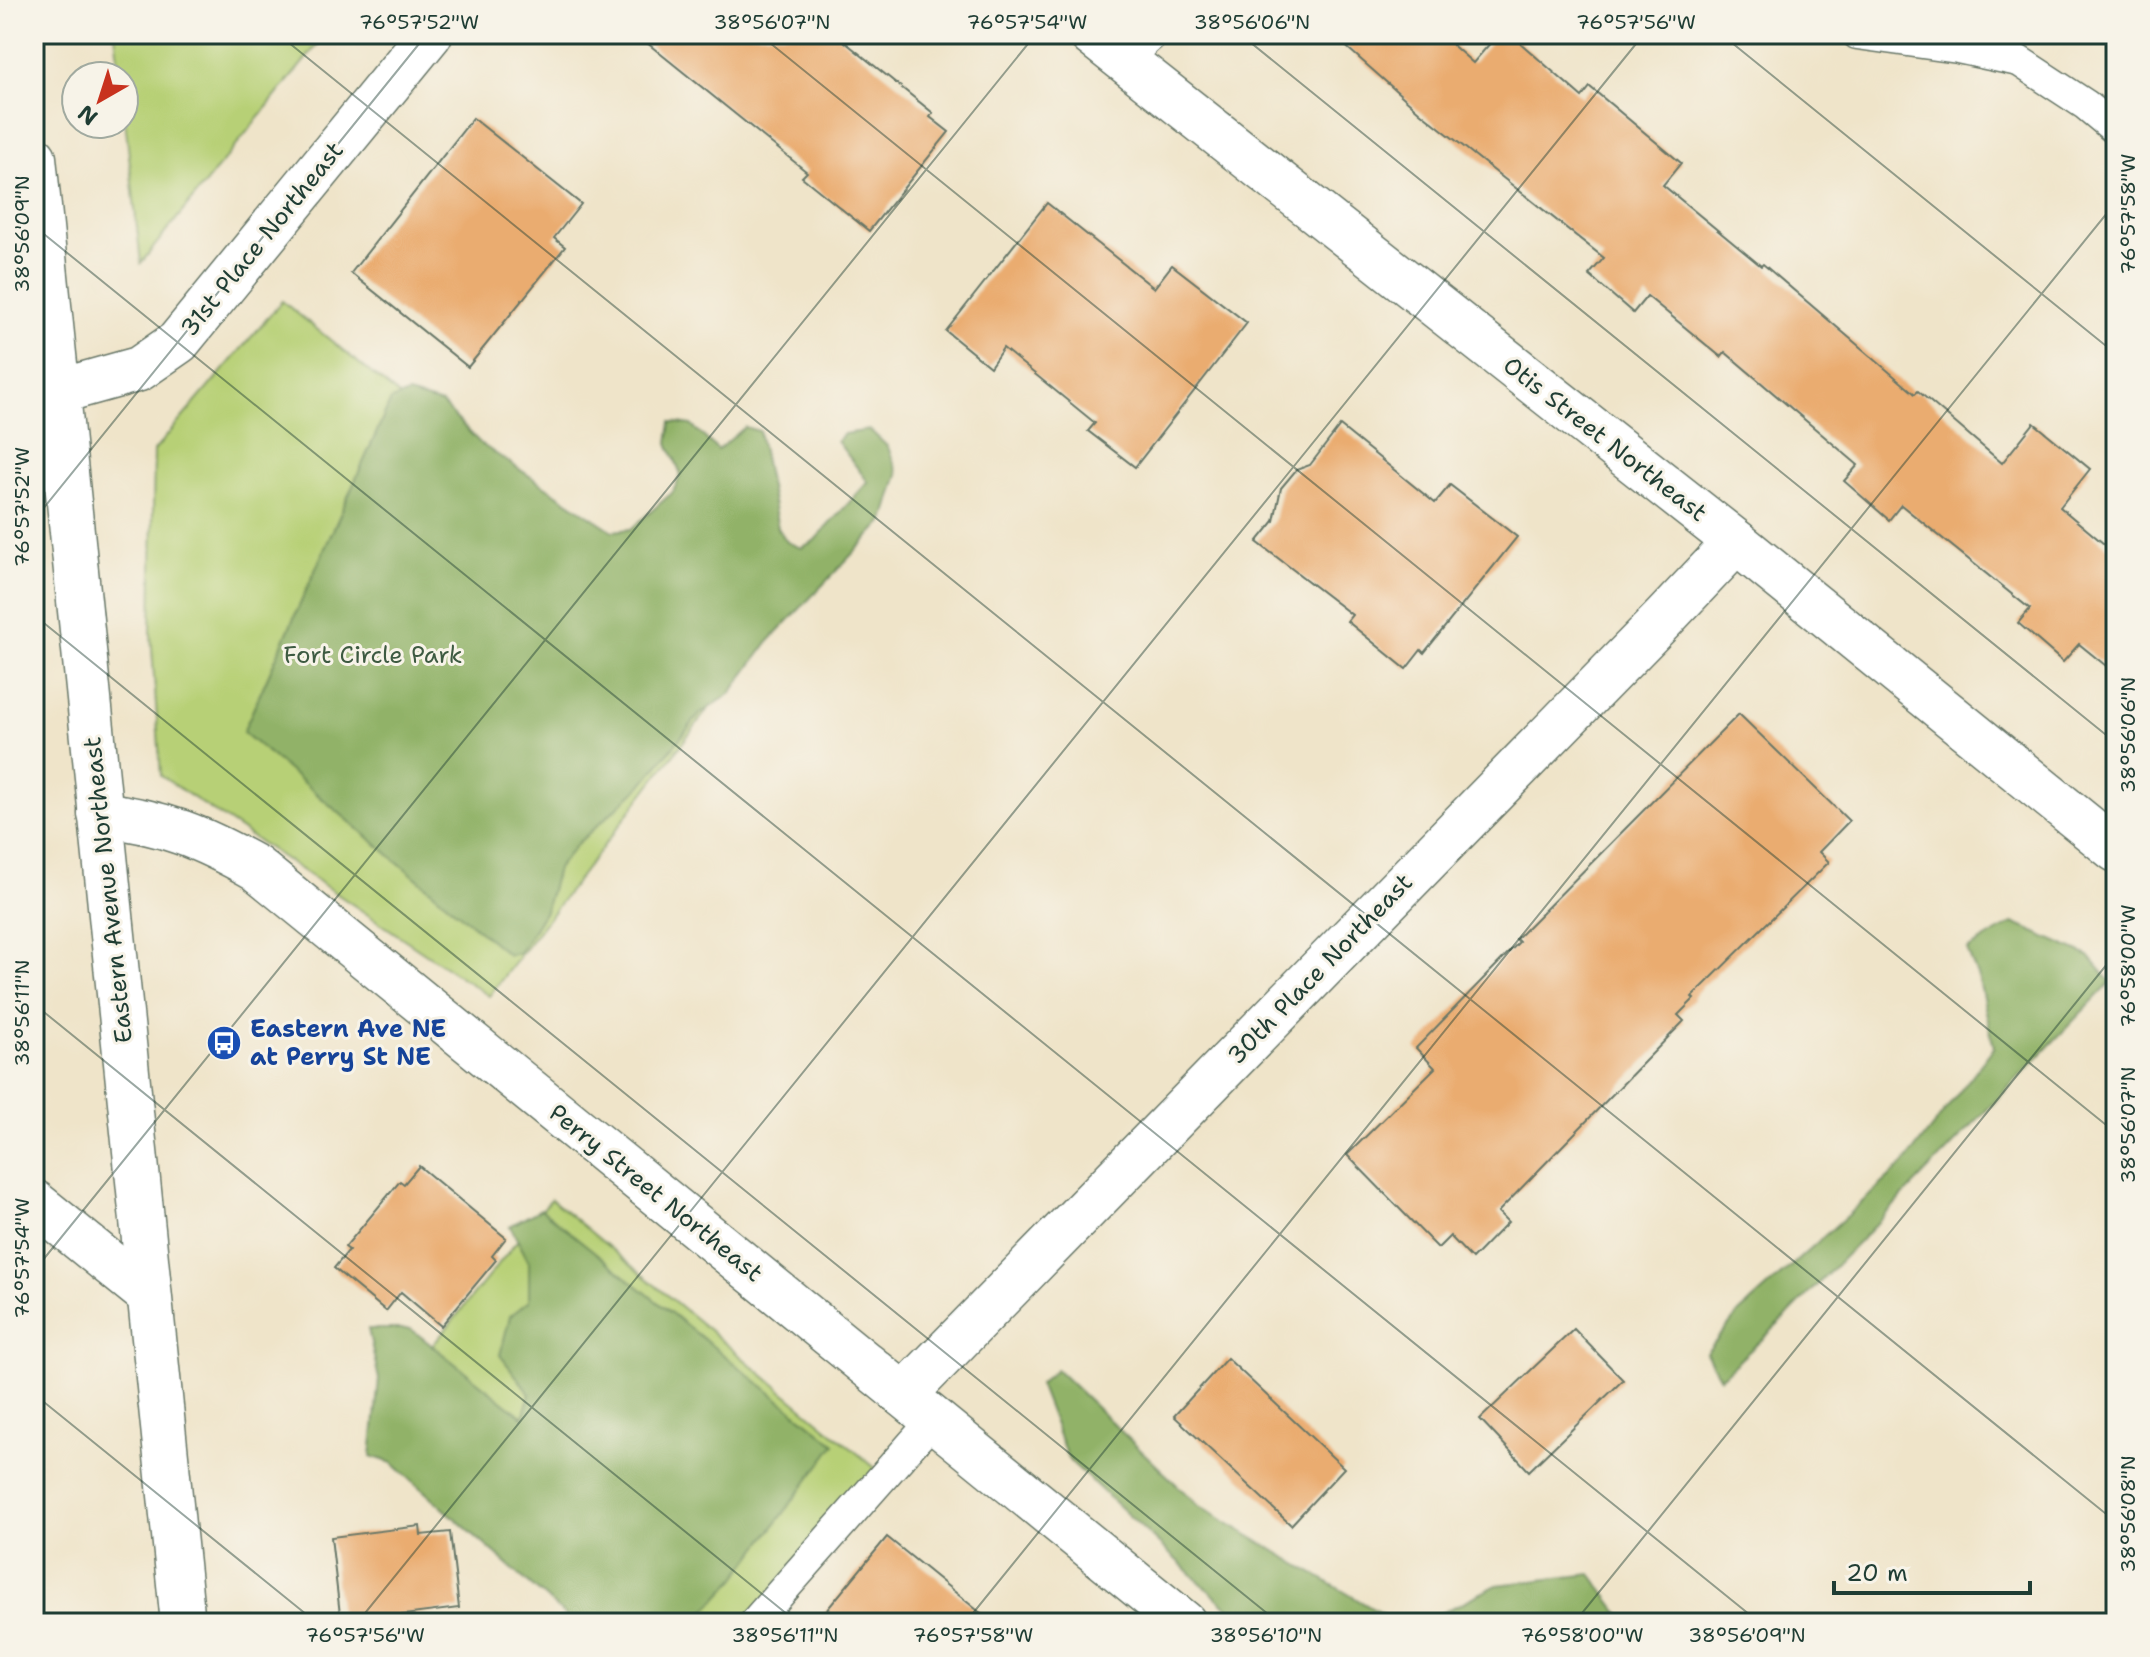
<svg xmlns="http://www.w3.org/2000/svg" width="2150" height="1657" font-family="'Shantell Sans',sans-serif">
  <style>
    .green { fill: #b7d076; stroke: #6b8655; stroke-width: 2 }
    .forest { fill: #91b267; stroke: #58784e; stroke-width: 2 }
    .building { fill: #eaac6f }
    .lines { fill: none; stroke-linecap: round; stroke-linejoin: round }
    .lane-casing { stroke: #687768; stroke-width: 33 }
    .street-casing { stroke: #687768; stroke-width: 47 }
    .secondary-casing { stroke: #687768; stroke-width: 47 }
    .lane { stroke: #fff; stroke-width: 30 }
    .street { stroke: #fff; stroke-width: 44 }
    .secondary { stroke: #fff; stroke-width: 44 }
    .ticks { fill: none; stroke: #1f3d34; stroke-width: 2; stroke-opacity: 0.45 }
    .labels { text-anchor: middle; stroke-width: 6; stroke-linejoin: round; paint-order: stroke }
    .street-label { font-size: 24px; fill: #1f3d34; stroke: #f7f3e8 }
    .park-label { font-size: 24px; fill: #3d5a41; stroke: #f7f3e8 }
    .transit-label { font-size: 24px; font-weight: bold; fill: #164399; stroke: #f7f3e8; text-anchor: start }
    .neatline { fill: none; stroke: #1f3d34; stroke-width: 3 }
    .ticks-label { font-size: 20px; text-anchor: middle; fill: #1f3d34 }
  </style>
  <rect width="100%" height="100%" fill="#f7f3e8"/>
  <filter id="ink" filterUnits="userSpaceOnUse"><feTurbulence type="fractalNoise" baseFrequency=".0125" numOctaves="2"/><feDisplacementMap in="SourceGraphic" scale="16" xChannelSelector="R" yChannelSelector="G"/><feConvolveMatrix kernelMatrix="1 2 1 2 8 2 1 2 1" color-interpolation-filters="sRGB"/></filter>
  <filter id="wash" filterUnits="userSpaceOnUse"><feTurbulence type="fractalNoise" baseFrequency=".006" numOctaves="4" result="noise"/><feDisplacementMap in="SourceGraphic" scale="32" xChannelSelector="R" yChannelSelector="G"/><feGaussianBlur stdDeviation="1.8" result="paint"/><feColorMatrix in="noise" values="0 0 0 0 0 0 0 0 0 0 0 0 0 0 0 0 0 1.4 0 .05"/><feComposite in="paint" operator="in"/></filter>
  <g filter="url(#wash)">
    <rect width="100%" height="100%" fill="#efe4c9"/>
    <g class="green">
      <path d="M 115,34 L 326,34 L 141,263 L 124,111 L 124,76 L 120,76 Z"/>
      <path d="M 282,301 L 738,670 L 489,996 L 161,776 L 151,634 L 154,451 Z"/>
      <path d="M 551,1199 L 885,1476 L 744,1623 L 690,1623 L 399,1387 Z"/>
    </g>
    <g class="forest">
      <path d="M 408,394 L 442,404 L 481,444 L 613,531 L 631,529 L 673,492 L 681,474 L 668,443 L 671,422 L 691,425 L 718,450 L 745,427 L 759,431 L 778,528 L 787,542 L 801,548 L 814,541 L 868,482 L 837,441 L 844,434 L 870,430 L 888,447 L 898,474 L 884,521 L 769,641 L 730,694 L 700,714 L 641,786 L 577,844 L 557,869 L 545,911 L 519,953 L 508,955 L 243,732 L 391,400 Z"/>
      <path d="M 2013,923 L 2089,956 L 2111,982 L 1780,1323 L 1720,1378 L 1706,1353 L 1739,1313 L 1903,1165 L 1994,1047 L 1979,980 L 1967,950 Z"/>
      <path d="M 541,1209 L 835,1444 L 735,1579 L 694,1623 L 574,1623 L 392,1463 L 371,1456 L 379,1379 L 368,1329 L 411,1329 L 523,1417 L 530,1394 L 500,1355 L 510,1316 L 529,1301 L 529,1262 L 510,1226 Z"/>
      <path d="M 1056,1369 L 1199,1506 L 1397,1623 L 1244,1623 L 1068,1459 L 1039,1384 Z"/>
      <path d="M 1591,1574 L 1621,1615 L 1622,1623 L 1422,1623 L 1497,1585 Z"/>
    </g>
    <g id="blocks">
      <g class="building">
        <path d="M 636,34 L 835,34 L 933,113 L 930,117 L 949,132 L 869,231 L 802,177 L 807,172 Z"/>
        <path d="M 1332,34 L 1440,34 L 1473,63 L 1498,34 L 1510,34 L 1582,97 L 1590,87 L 1681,163 L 1663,185 L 1761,266 L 1763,264 L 1915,394 L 1918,391 L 2002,463 L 2034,423 L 2090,469 L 2060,507 L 2116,554 L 2116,674 L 2079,644 L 2063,662 L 2018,623 L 2030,609 L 1901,505 L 1889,520 L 1844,481 L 1858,465 L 1725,352 L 1721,357 L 1647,296 L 1633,313 L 1589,275 L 1604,258 L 1420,112 Z"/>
        <path d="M 473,118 L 581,204 L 554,238 L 565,247 L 468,367 L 351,273 Z"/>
        <path d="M 1047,203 L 1154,288 L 1172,265 L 1247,323 L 1135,467 L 1088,431 L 1095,423 L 1003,348 L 990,367 L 946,331 Z"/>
        <path d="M 1340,426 L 1435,503 L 1450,485 L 1517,537 L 1424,653 L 1421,650 L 1406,669 L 1347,621 L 1352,615 L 1257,542 L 1274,521 L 1281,488 L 1296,470 L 1310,465 Z"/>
        <path d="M 1739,714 L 1849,821 L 1819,852 L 1829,862 L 1692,997 L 1694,999 L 1678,1015 L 1684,1021 L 1498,1212 L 1508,1222 L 1472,1259 L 1450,1236 L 1438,1248 L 1347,1155 L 1435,1068 L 1416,1048 L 1519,942 L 1516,939 Z"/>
        <path d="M 419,1166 L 506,1238 L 492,1256 L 496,1260 L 441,1326 L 401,1292 L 386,1311 L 334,1268 L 349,1250 L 345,1247 L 400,1181 L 404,1184 Z"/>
        <path d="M 1574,1329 L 1623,1380 L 1529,1471 L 1480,1419 Z"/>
        <path d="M 1227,1358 L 1344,1468 L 1291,1525 L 1174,1416 Z"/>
        <path d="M 420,1526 L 421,1535 L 450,1532 L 459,1608 L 341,1623 L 331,1537 Z"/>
        <path d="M 887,1537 L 993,1623 L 816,1623 Z"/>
      </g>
    </g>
  </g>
  <g filter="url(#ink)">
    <use href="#blocks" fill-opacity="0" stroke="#687768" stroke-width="2"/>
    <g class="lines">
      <g class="lane-casing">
        <g id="lane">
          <path d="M 1857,34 L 1958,48 L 2019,61 L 2086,105 L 2116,130"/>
          <path d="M 1124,60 L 1153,34"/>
          <path d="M 754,1623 L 934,1419"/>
        </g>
      </g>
      <g class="street-casing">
        <g id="street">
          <path d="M 1091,34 L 1736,542 L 2116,850"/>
          <path d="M 57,392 L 139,369 L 178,342 L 430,34"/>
          <path d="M 100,814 C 164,822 201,837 256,868 L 1184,1623"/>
          <path d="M 34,1202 L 149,1295"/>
          <path d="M 904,1395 L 1664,618 L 1736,542"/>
        </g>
      </g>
      <g class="secondary-casing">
        <path id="secondary" d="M 34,158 L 183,1623"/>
      </g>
      <use href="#lane" class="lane"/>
      <use href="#street" class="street"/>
      <use href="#secondary" class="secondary"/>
    </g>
  </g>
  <path class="ticks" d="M 278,34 L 2116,1522M 759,34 L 2116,1133M 1240,34 L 2116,743M 1721,34 L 2116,354M 34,226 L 1760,1623M 34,520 L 427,34M 34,615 L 1279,1623M 34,1004 L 798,1623M 34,1271 L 1036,34M 34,1394 L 317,1623M 357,1623 L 1644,34M 965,1623 L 2116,202M 1574,1623 L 2116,953"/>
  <defs>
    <g id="bus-disc" transform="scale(1.8)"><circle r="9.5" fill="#1a4fb4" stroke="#f7f3e8"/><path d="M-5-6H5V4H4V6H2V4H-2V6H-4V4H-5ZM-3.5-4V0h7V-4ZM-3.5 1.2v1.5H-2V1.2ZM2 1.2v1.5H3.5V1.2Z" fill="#fff"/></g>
  </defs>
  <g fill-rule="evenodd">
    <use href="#bus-disc" x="224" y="1043"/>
  </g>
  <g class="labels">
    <g class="street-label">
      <text transform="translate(262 239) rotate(-51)" y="8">31st Place Northeast</text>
      <text transform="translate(1605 439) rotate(38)" y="8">Otis Street Northeast</text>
      <text transform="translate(108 890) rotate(-96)" y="8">Eastern Avenue Northeast</text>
      <text transform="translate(1320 969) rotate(-46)" y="8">30th Place Northeast</text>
      <text transform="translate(656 1193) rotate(39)" y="8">Perry Street Northeast</text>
    </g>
    <g class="park-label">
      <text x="373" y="663">Fort Circle Park</text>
    </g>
    <g class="transit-label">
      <text x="250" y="1037">Eastern Ave NE<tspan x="250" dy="28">at Perry St NE</tspan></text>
    </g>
  </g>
  <rect width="2150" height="1657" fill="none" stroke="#f7f3e8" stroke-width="88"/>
  <g transform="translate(100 100) rotate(219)"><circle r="38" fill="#f7f3e8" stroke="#a1aaa0" stroke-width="2"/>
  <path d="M0-6L14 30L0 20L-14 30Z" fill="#c8321e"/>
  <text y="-12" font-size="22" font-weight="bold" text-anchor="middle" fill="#1f3d34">N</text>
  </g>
  <path d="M1834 1581v12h196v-12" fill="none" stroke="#1f3d34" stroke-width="4"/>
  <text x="1846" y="1581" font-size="24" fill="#1f3d34" stroke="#f7f3e8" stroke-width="6" paint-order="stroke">20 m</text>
  <rect x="44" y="44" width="2062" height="1569" class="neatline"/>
  <g class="ticks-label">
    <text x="419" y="29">76°57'52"W</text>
    <text x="772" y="29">38°56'07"N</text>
    <text x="1027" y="29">76°57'54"W</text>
    <text x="1252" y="29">38°56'06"N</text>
    <text x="1636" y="29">76°57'56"W</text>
    <text transform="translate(2128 214) rotate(-90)" y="7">76°57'58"W</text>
    <text transform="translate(22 234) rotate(-90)" y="7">38°56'09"N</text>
    <text transform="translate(22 507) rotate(-90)" y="7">76°57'52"W</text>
    <text transform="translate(2128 735) rotate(-90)" y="7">38°56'06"N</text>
    <text transform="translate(2128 966) rotate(-90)" y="7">76°58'00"W</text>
    <text transform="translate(22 1013) rotate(-90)" y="7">38°56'11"N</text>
    <text transform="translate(2128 1125) rotate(-90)" y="7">38°56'07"N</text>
    <text transform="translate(22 1258) rotate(-90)" y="7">76°57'54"W</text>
    <text transform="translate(2128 1514) rotate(-90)" y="7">38°56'08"N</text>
    <text x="365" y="1642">76°57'56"W</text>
    <text x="785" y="1642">38°56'11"N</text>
    <text x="973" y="1642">76°57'58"W</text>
    <text x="1266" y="1642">38°56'10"N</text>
    <text x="1582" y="1642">76°58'00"W</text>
    <text x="1747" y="1642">38°56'09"N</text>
  </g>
</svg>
